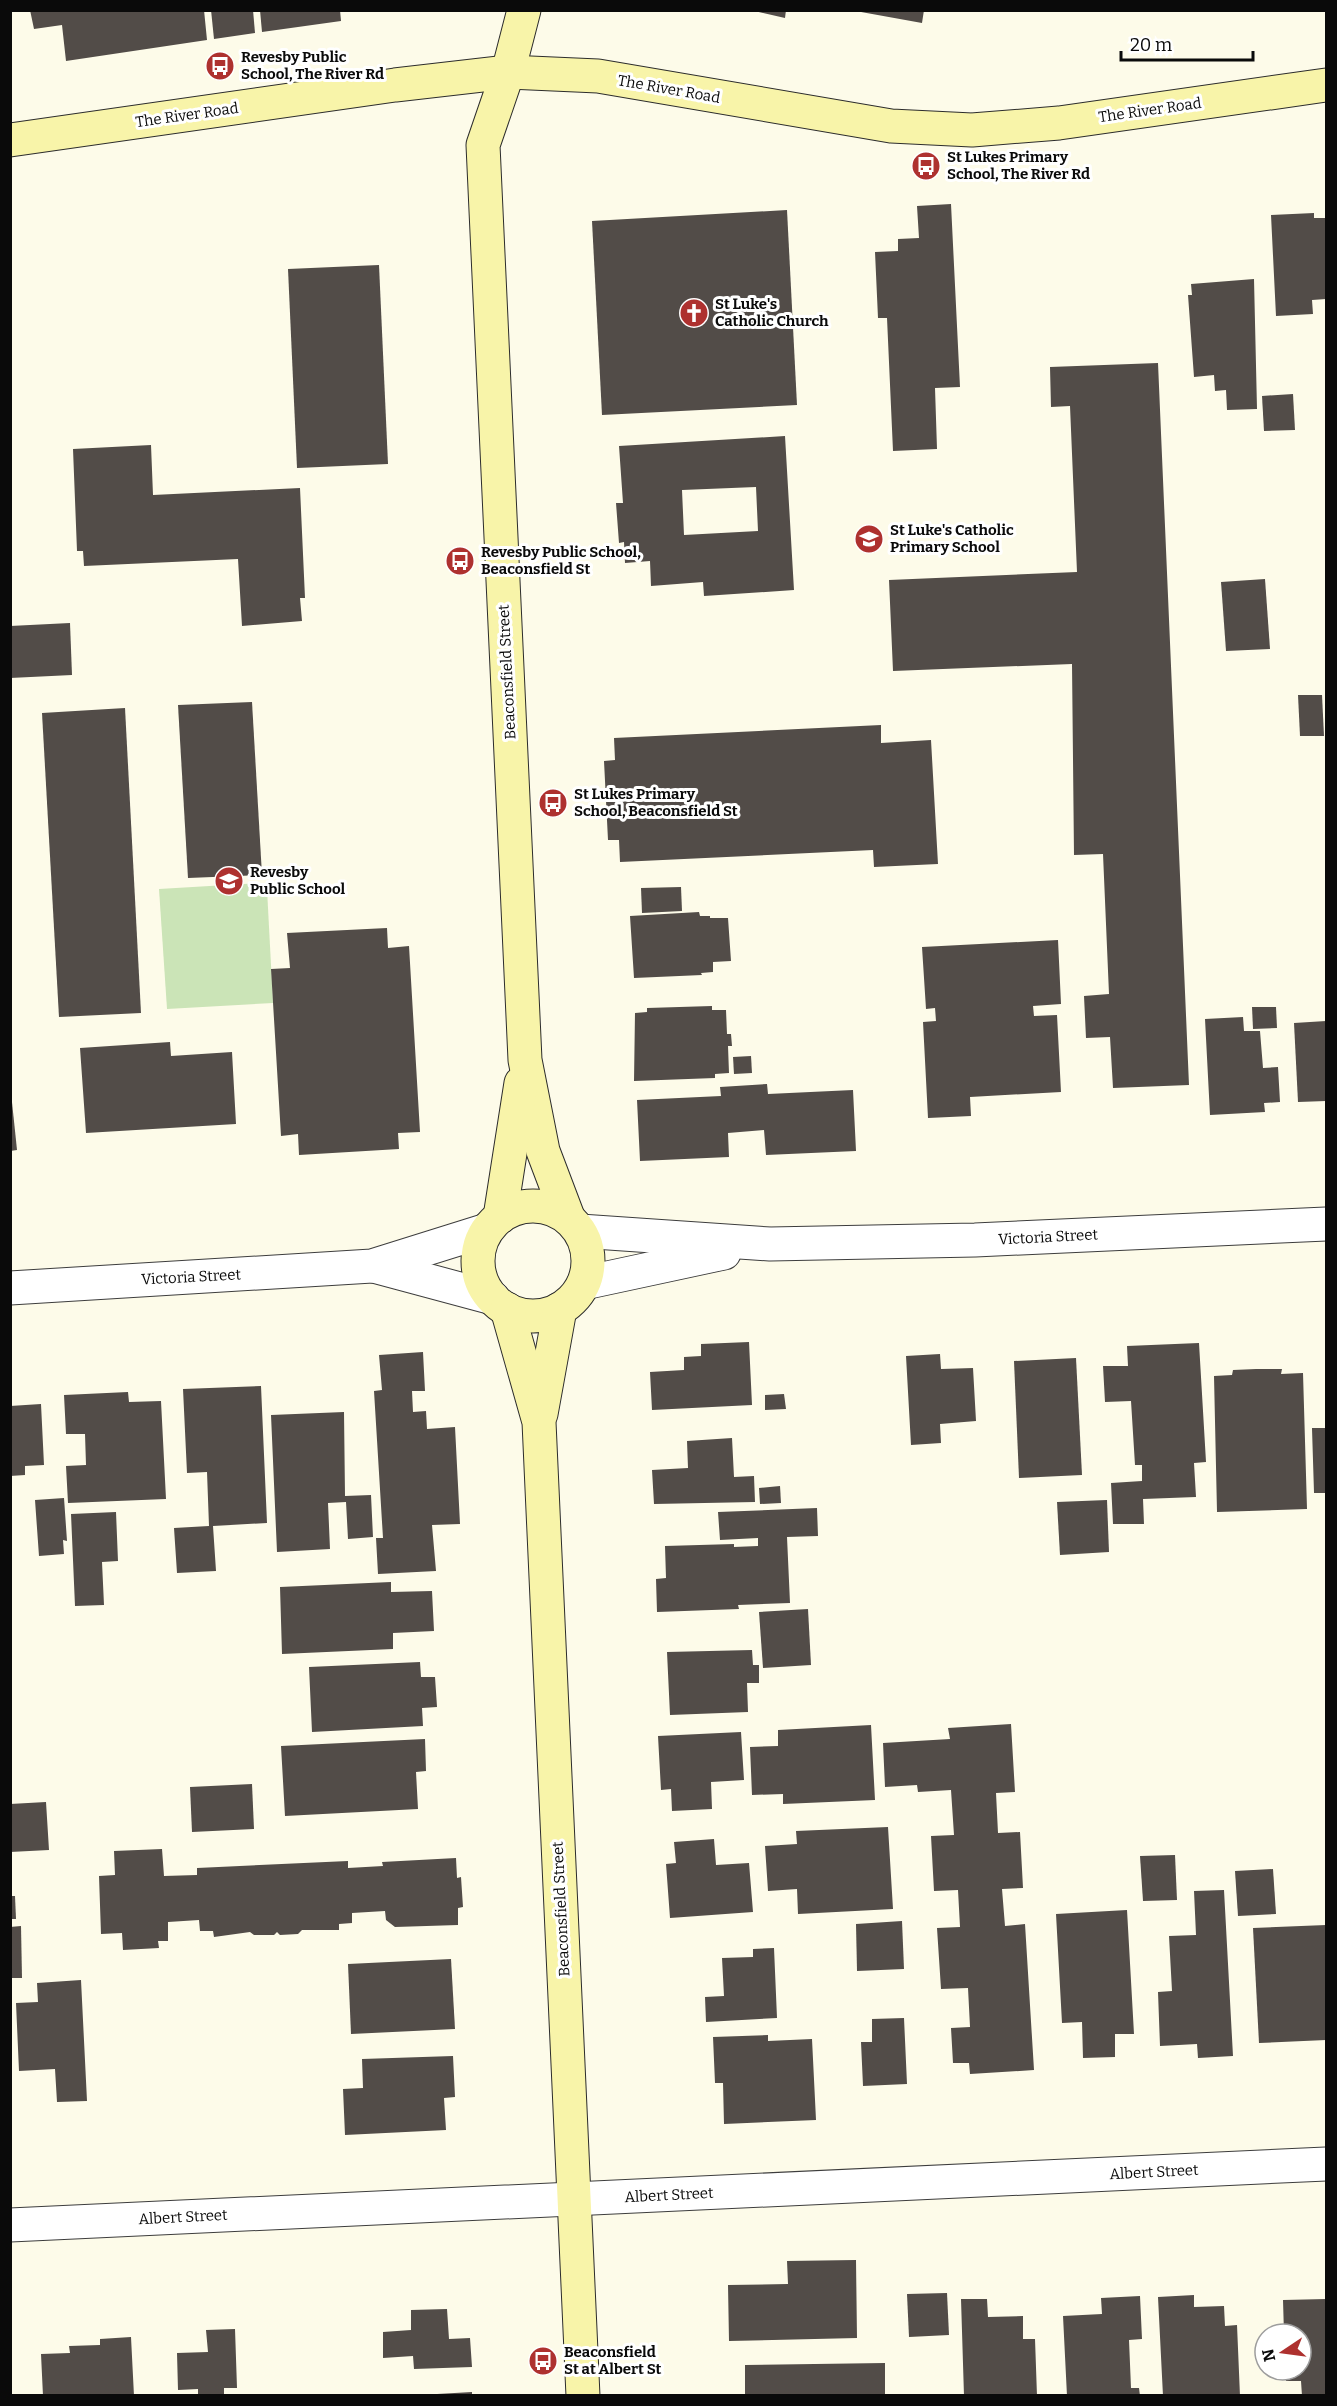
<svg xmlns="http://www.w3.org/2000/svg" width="1337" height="2406" font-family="Bitter,serif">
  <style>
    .green { fill: #cbe4b7 }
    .building { fill: #524c48; fill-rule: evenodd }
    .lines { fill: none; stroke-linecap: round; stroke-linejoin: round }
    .street-casing { stroke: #3d3d3d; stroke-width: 35 }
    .secondary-casing { stroke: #2c2c2c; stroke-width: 35 }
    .street { stroke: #fff; stroke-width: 33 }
    .secondary { stroke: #f8f4a9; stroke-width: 33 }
    .labels { text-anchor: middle; stroke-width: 6; stroke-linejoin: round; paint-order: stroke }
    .poi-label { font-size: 15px; font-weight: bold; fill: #0a0a0a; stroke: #fff; text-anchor: start }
    .street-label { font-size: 15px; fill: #0a0a0a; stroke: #fff }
  </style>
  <rect width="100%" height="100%" fill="#fdfbe9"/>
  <path class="green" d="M 259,883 L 267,889 L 273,1003 L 167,1009 L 159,889 Z"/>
  <g class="building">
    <path d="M 30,10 L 204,10 L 207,40 L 66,61 L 62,25 L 34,29 Z"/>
    <path d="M 211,10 L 253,10 L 255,33 L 214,39 Z"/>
    <path d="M 260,10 L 340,10 L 341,21 L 262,32 Z"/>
    <path d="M 750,10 L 786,10 L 785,18 Z"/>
    <path d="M 850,10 L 924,10 L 922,23 Z"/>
    <path d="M 951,204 L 960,387 L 935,388 L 937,449 L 893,451 L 887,318 L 878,318 L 875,252 L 898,251 L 898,239 L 919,238 L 917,206 Z"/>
    <path d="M 787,210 L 797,405 L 602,415 L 592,221 Z"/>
    <path d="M 1314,213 L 1314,218 L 1326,218 L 1326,299 L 1312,300 L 1313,314 L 1276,316 L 1271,215 Z"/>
    <path d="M 379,265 L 388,464 L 297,468 L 288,269 Z"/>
    <path d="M 1254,279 L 1257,409 L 1227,410 L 1226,390 L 1215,391 L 1214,375 L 1194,377 L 1188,295 L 1192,295 L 1191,284 Z"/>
    <path d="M 1158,363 L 1189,1085 L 1113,1088 L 1110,1037 L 1086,1038 L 1084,996 L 1109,994 L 1103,854 L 1074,855 L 1072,664 L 893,671 L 889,580 L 1077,572 L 1070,406 L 1051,407 L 1050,367 Z"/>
    <path d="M 1293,394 L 1295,430 L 1264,431 L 1262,396 Z"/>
    <path d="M 785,436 L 794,590 L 704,596 L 703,582 L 651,586 L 650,561 L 625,563 L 624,542 L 619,543 L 616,503 L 623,503 L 619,446 ZM 756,487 L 758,531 L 684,535 L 682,490 Z"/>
    <path d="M 151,445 L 153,495 L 300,488 L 305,598 L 300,598 L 302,621 L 242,626 L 238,559 L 84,566 L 83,551 L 77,551 L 73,449 Z"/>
    <path d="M 1265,579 L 1270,649 L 1226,651 L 1221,582 Z"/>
    <path d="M 70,623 L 72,675 L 10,678 L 10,626 Z"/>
    <path d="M 1298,695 L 1322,695 L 1324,736 L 1300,736 Z"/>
    <path d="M 252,702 L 262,875 L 188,878 L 178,705 Z"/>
    <path d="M 125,708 L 141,1013 L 59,1017 L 42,713 Z"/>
    <path d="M 881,725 L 881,743 L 931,740 L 938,864 L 874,867 L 873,850 L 620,862 L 619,840 L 608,840 L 604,761 L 615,760 L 614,738 Z"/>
    <path d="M 681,887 L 682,911 L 642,913 L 641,888 Z"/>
    <path d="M 699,912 L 700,916 L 710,916 L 710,918 L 728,918 L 731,961 L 713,962 L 713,972 L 701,973 L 702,975 L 634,978 L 630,916 Z"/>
    <path d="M 387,928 L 388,948 L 409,946 L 420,1132 L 398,1133 L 399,1149 L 299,1155 L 298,1134 L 281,1136 L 271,969 L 290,968 L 287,933 Z"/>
    <path d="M 1058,940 L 1061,1004 L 1033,1006 L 1034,1016 L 1057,1015 L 1061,1092 L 970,1097 L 971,1116 L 928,1118 L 923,1022 L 936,1021 L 935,1008 L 926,1009 L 922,947 Z"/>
    <path d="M 712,1006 L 712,1010 L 726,1010 L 727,1034 L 731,1034 L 732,1046 L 728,1046 L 729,1073 L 715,1074 L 715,1078 L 634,1081 L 635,1013 L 647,1012 L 647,1008 Z"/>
    <path d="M 1252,1007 L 1276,1007 L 1277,1028 L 1253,1029 Z"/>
    <path d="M 1243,1017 L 1244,1031 L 1260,1031 L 1263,1068 L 1278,1067 L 1280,1102 L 1264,1103 L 1265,1112 L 1210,1115 L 1205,1019 Z"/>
    <path d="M 1326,1021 L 1326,1101 L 1298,1102 L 1294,1023 Z"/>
    <path d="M 170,1042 L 171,1056 L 232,1052 L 236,1124 L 86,1133 L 80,1048 Z"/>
    <path d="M 751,1056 L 752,1073 L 734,1074 L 733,1057 Z"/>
    <path d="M 10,1083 L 17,1150 L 10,1151 Z"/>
    <path d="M 767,1084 L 768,1094 L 853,1090 L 856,1151 L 766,1155 L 764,1130 L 728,1133 L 729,1157 L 640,1161 L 637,1100 L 721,1096 L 720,1087 Z"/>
    <path d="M 749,1342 L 752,1405 L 652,1410 L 650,1372 L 684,1370 L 684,1357 L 701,1356 L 701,1344 Z"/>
    <path d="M 1199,1343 L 1206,1462 L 1194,1463 L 1196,1497 L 1143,1499 L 1144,1524 L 1113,1524 L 1111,1483 L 1142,1481 L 1142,1465 L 1135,1465 L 1131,1401 L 1105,1402 L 1103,1366 L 1128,1366 L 1127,1346 Z"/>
    <path d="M 423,1352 L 425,1391 L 412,1391 L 413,1412 L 426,1411 L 427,1429 L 455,1427 L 460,1524 L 432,1525 L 436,1571 L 378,1574 L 376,1538 L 383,1538 L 374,1391 L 382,1390 L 379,1355 Z"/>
    <path d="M 940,1354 L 941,1369 L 973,1368 L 976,1421 L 940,1424 L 941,1443 L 911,1445 L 906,1356 Z"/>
    <path d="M 1076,1358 L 1082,1475 L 1019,1478 L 1014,1361 Z"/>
    <path d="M 1256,1369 L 1282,1369 L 1281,1374 L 1303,1373 L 1307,1509 L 1217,1512 L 1214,1376 L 1232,1375 L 1233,1370 Z"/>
    <path d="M 261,1386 L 267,1523 L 213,1526 L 216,1571 L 177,1573 L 174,1528 L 209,1526 L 207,1472 L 187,1473 L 183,1389 Z"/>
    <path d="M 128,1392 L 129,1402 L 161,1401 L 166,1499 L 68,1503 L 66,1466 L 86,1465 L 85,1434 L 66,1434 L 64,1395 Z"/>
    <path d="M 784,1394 L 786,1409 L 765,1410 L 765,1395 Z"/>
    <path d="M 41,1404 L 44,1465 L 25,1466 L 25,1475 L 10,1476 L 10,1406 Z"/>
    <path d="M 344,1412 L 345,1496 L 371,1495 L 373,1537 L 348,1539 L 346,1502 L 328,1503 L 330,1549 L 277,1552 L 271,1415 Z"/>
    <path d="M 1312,1428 L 1326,1428 L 1326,1493 L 1314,1493 Z"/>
    <path d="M 732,1438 L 734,1477 L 754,1476 L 755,1502 L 654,1504 L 652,1470 L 688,1468 L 687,1441 Z"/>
    <path d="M 780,1486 L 781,1503 L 760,1504 L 759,1488 Z"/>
    <path d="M 64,1498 L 67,1541 L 63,1540 L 64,1554 L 39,1556 L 35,1500 Z"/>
    <path d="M 1107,1500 L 1109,1552 L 1060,1555 L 1057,1502 Z"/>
    <path d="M 817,1508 L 818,1536 L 787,1537 L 790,1603 L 738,1605 L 739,1609 L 657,1612 L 656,1579 L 666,1578 L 665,1546 L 734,1544 L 734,1547 L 758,1546 L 758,1538 L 720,1540 L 718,1512 Z"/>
    <path d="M 116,1512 L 118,1561 L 102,1562 L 104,1605 L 75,1606 L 71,1514 Z"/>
    <path d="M 391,1582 L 391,1592 L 432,1591 L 434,1631 L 393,1633 L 393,1649 L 282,1654 L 280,1587 Z"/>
    <path d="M 808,1609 L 811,1665 L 763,1668 L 759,1612 Z"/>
    <path d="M 752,1650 L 753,1665 L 759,1665 L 759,1683 L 747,1683 L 748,1712 L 670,1715 L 667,1652 Z"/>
    <path d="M 420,1662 L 421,1677 L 435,1677 L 437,1707 L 422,1708 L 423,1726 L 312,1732 L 309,1667 Z"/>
    <path d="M 1011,1724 L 1015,1792 L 996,1793 L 998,1833 L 1020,1832 L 1023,1888 L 1002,1889 L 1005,1926 L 1025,1924 L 1034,2070 L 970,2074 L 969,2063 L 953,2063 L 951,2028 L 970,2027 L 968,1988 L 941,1989 L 937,1928 L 960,1927 L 958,1890 L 934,1891 L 931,1836 L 954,1835 L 951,1790 L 918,1792 L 917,1785 L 885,1787 L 883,1743 L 950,1739 L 948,1728 Z"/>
    <path d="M 871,1725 L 875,1800 L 783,1804 L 783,1794 L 752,1795 L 750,1747 L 778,1746 L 778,1730 Z"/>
    <path d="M 741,1732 L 744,1780 L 711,1782 L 712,1809 L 672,1811 L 671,1789 L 661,1790 L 658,1736 Z"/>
    <path d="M 425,1739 L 426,1771 L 416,1772 L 418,1809 L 285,1816 L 281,1746 Z"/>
    <path d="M 252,1784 L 254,1829 L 192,1832 L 190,1787 Z"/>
    <path d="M 46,1802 L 49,1850 L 10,1852 L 10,1804 Z"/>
    <path d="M 888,1827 L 893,1909 L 798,1914 L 797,1889 L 768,1891 L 765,1846 L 797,1844 L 796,1831 Z"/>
    <path d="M 714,1839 L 716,1865 L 749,1863 L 753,1912 L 670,1918 L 666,1864 L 676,1863 L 674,1842 Z"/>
    <path d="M 162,1849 L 164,1876 L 197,1875 L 197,1868 L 348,1861 L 348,1868 L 383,1866 L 382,1862 L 456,1858 L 457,1878 L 461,1877 L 463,1907 L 458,1908 L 458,1925 L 395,1927 L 386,1920 L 385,1911 L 352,1913 L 352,1923 L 339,1924 L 339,1930 L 302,1930 L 298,1934 L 280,1935 L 277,1932 L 274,1935 L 254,1935 L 250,1932 L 214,1937 L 213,1931 L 200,1931 L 199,1920 L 168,1922 L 168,1941 L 158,1941 L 159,1948 L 123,1950 L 122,1933 L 101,1934 L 99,1876 L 115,1875 L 114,1851 Z"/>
    <path d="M 1175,1855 L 1177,1900 L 1143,1901 L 1140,1856 Z"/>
    <path d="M 1273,1869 L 1276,1914 L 1238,1916 L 1235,1871 Z"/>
    <path d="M 1224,1890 L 1233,2056 L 1198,2058 L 1197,2044 L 1160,2046 L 1158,1992 L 1172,1991 L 1169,1936 L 1196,1935 L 1194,1891 Z"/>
    <path d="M 10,1896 L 15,1896 L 16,1919 L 10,1919 Z"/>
    <path d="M 1127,1910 L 1134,2034 L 1115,2034 L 1115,2057 L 1083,2058 L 1082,2022 L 1062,2023 L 1056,1914 Z"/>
    <path d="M 902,1921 L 904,1969 L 857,1971 L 856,1924 Z"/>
    <path d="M 1326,1925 L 1326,2040 L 1259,2043 L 1253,1928 Z"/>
    <path d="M 21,1926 L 22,1978 L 10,1978 L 10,1927 Z"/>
    <path d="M 774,1948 L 777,2018 L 706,2022 L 705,1997 L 724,1996 L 722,1958 L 753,1957 L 753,1949 Z"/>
    <path d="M 451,1959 L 455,2029 L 351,2034 L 348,1964 Z"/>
    <path d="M 81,1980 L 87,2101 L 57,2102 L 55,2069 L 19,2071 L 16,2003 L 38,2002 L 37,1983 Z"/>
    <path d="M 904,2018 L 907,2084 L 863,2086 L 861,2042 L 872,2042 L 872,2019 Z"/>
    <path d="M 768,2035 L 768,2041 L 812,2039 L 816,2120 L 724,2124 L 723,2083 L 715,2083 L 713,2037 Z"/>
    <path d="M 453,2056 L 455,2097 L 444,2098 L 446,2130 L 345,2135 L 343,2089 L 363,2088 L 362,2059 Z"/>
    <path d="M 856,2260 L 857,2338 L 729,2341 L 728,2285 L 788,2284 L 787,2261 Z"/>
    <path d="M 947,2293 L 949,2335 L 909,2337 L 907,2294 Z"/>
    <path d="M 1194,2295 L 1194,2307 L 1224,2306 L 1225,2326 L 1237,2325 L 1240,2396 L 1163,2396 L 1158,2297 Z"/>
    <path d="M 1140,2296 L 1142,2339 L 1129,2340 L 1131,2388 L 1139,2388 L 1140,2396 L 1067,2396 L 1063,2316 L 1102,2314 L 1101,2298 Z"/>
    <path d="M 961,2299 L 987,2299 L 988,2317 L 1023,2316 L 1023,2339 L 1035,2339 L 1037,2396 L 964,2396 Z"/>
    <path d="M 1326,2299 L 1326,2396 L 1302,2396 L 1301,2381 L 1286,2381 L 1285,2370 L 1301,2370 L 1301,2334 L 1284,2334 L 1283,2300 Z"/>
    <path d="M 447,2309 L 449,2339 L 470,2338 L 472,2367 L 414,2369 L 413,2356 L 383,2358 L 383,2332 L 411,2330 L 411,2310 Z"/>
    <path d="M 235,2329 L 237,2388 L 224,2388 L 224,2396 L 198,2396 L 198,2389 L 178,2390 L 177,2353 L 208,2352 L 206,2330 Z"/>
    <path d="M 131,2337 L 134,2396 L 43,2396 L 41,2354 L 70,2353 L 69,2346 L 100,2345 L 100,2339 Z"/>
    <path d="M 885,2363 L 885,2396 L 745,2396 L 745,2365 Z"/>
    <path d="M 472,2392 L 472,2396 L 437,2396 L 437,2394 Z"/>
  </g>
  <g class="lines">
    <g class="street-casing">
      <g id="street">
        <path d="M 580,1231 L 770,1244 L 975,1240 L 1326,1224"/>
        <path d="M 374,1266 L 493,1298"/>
        <path d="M 584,1283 L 724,1253"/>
        <path d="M 10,1288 L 372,1266 L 487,1230"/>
        <path d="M 10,2225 L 1326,2164"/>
      </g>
    </g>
    <g class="secondary-casing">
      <g id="secondary">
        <path d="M 524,10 L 508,72 L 483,145 L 525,1060 L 543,1151 L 568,1217"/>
        <path d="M 10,140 L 395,85 L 508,72 L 598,76 L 891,126 L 972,130 L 1059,123 L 1326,85"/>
        <circle cx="533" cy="1261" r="55"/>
        <path d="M 500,1217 L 521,1083"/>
        <path d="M 507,1309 L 539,1422 L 583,2396"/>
        <path d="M 541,1414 L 560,1309"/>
      </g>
    </g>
    <use href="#street" class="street"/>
    <use href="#secondary" class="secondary"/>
  </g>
  <defs>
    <g id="bus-disc" transform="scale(1.5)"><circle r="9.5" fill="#ae312f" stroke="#fff"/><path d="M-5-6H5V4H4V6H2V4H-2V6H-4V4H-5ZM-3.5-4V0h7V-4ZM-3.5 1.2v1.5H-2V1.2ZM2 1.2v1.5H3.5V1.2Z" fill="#fff"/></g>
    <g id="church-disc" transform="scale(1.5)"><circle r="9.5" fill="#ae312f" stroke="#fff"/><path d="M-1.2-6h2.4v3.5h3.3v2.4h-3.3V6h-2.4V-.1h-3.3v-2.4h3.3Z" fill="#fff"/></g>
    <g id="school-disc" transform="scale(1.5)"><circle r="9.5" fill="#ae312f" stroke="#fff"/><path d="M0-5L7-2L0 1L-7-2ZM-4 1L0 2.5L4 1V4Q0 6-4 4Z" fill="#fff"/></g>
  </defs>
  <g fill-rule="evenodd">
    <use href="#bus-disc" x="220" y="66"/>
    <use href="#bus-disc" x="926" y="166"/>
    <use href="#church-disc" x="694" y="313"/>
    <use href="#school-disc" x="869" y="539"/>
    <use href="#bus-disc" x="460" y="561"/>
    <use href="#bus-disc" x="553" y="803"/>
    <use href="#school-disc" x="229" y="881"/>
    <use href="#bus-disc" x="543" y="2361"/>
  </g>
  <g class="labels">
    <g class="poi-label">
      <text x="241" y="62">Revesby Public<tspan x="241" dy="17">School, The River Rd</tspan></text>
      <text x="947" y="162">St Lukes Primary<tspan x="947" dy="17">School, The River Rd</tspan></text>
      <text x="715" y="309">St Luke's<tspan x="715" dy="17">Catholic Church</tspan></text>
      <text x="890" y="535">St Luke's Catholic<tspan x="890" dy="17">Primary School</tspan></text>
      <text x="481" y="557">Revesby Public School,<tspan x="481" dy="17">Beaconsfield St</tspan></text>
      <text x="574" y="799">St Lukes Primary<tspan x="574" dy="17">School, Beaconsfield St</tspan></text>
      <text x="250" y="877">Revesby<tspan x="250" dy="17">Public School</tspan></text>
      <text x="564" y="2357">Beaconsfield<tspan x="564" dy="17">St at Albert St</tspan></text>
    </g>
    <g class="street-label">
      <text transform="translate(669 89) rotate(10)" y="5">The River Road</text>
      <text transform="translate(1150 110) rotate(-8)" y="5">The River Road</text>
      <text transform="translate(187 115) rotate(-8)" y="5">The River Road</text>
      <text transform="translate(507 672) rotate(-93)" y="5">Beaconsfield Street</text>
      <text transform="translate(1048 1237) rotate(-3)" y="5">Victoria Street</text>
      <text transform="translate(191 1277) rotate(-3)" y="5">Victoria Street</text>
      <text transform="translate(561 1909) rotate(-93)" y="5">Beaconsfield Street</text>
      <text transform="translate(1154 2172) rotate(-3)" y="5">Albert Street</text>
      <text transform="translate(669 2195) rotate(-3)" y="5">Albert Street</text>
      <text transform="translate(183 2217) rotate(-3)" y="5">Albert Street</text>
    </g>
  </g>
  <rect width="1337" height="2406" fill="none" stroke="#0a0a0a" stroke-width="24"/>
  <g transform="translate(1283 2352) rotate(257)"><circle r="28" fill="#ffffff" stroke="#9d9d9d" stroke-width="1.5"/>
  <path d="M0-4.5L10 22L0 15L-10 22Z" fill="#ae312f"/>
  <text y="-9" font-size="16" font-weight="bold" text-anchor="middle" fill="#0a0a0a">N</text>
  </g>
  <path d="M1121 51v9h132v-9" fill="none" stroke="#0a0a0a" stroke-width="3"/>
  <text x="1130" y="51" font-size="18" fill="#0a0a0a" stroke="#ffffff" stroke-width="4.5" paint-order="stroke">20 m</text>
</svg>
